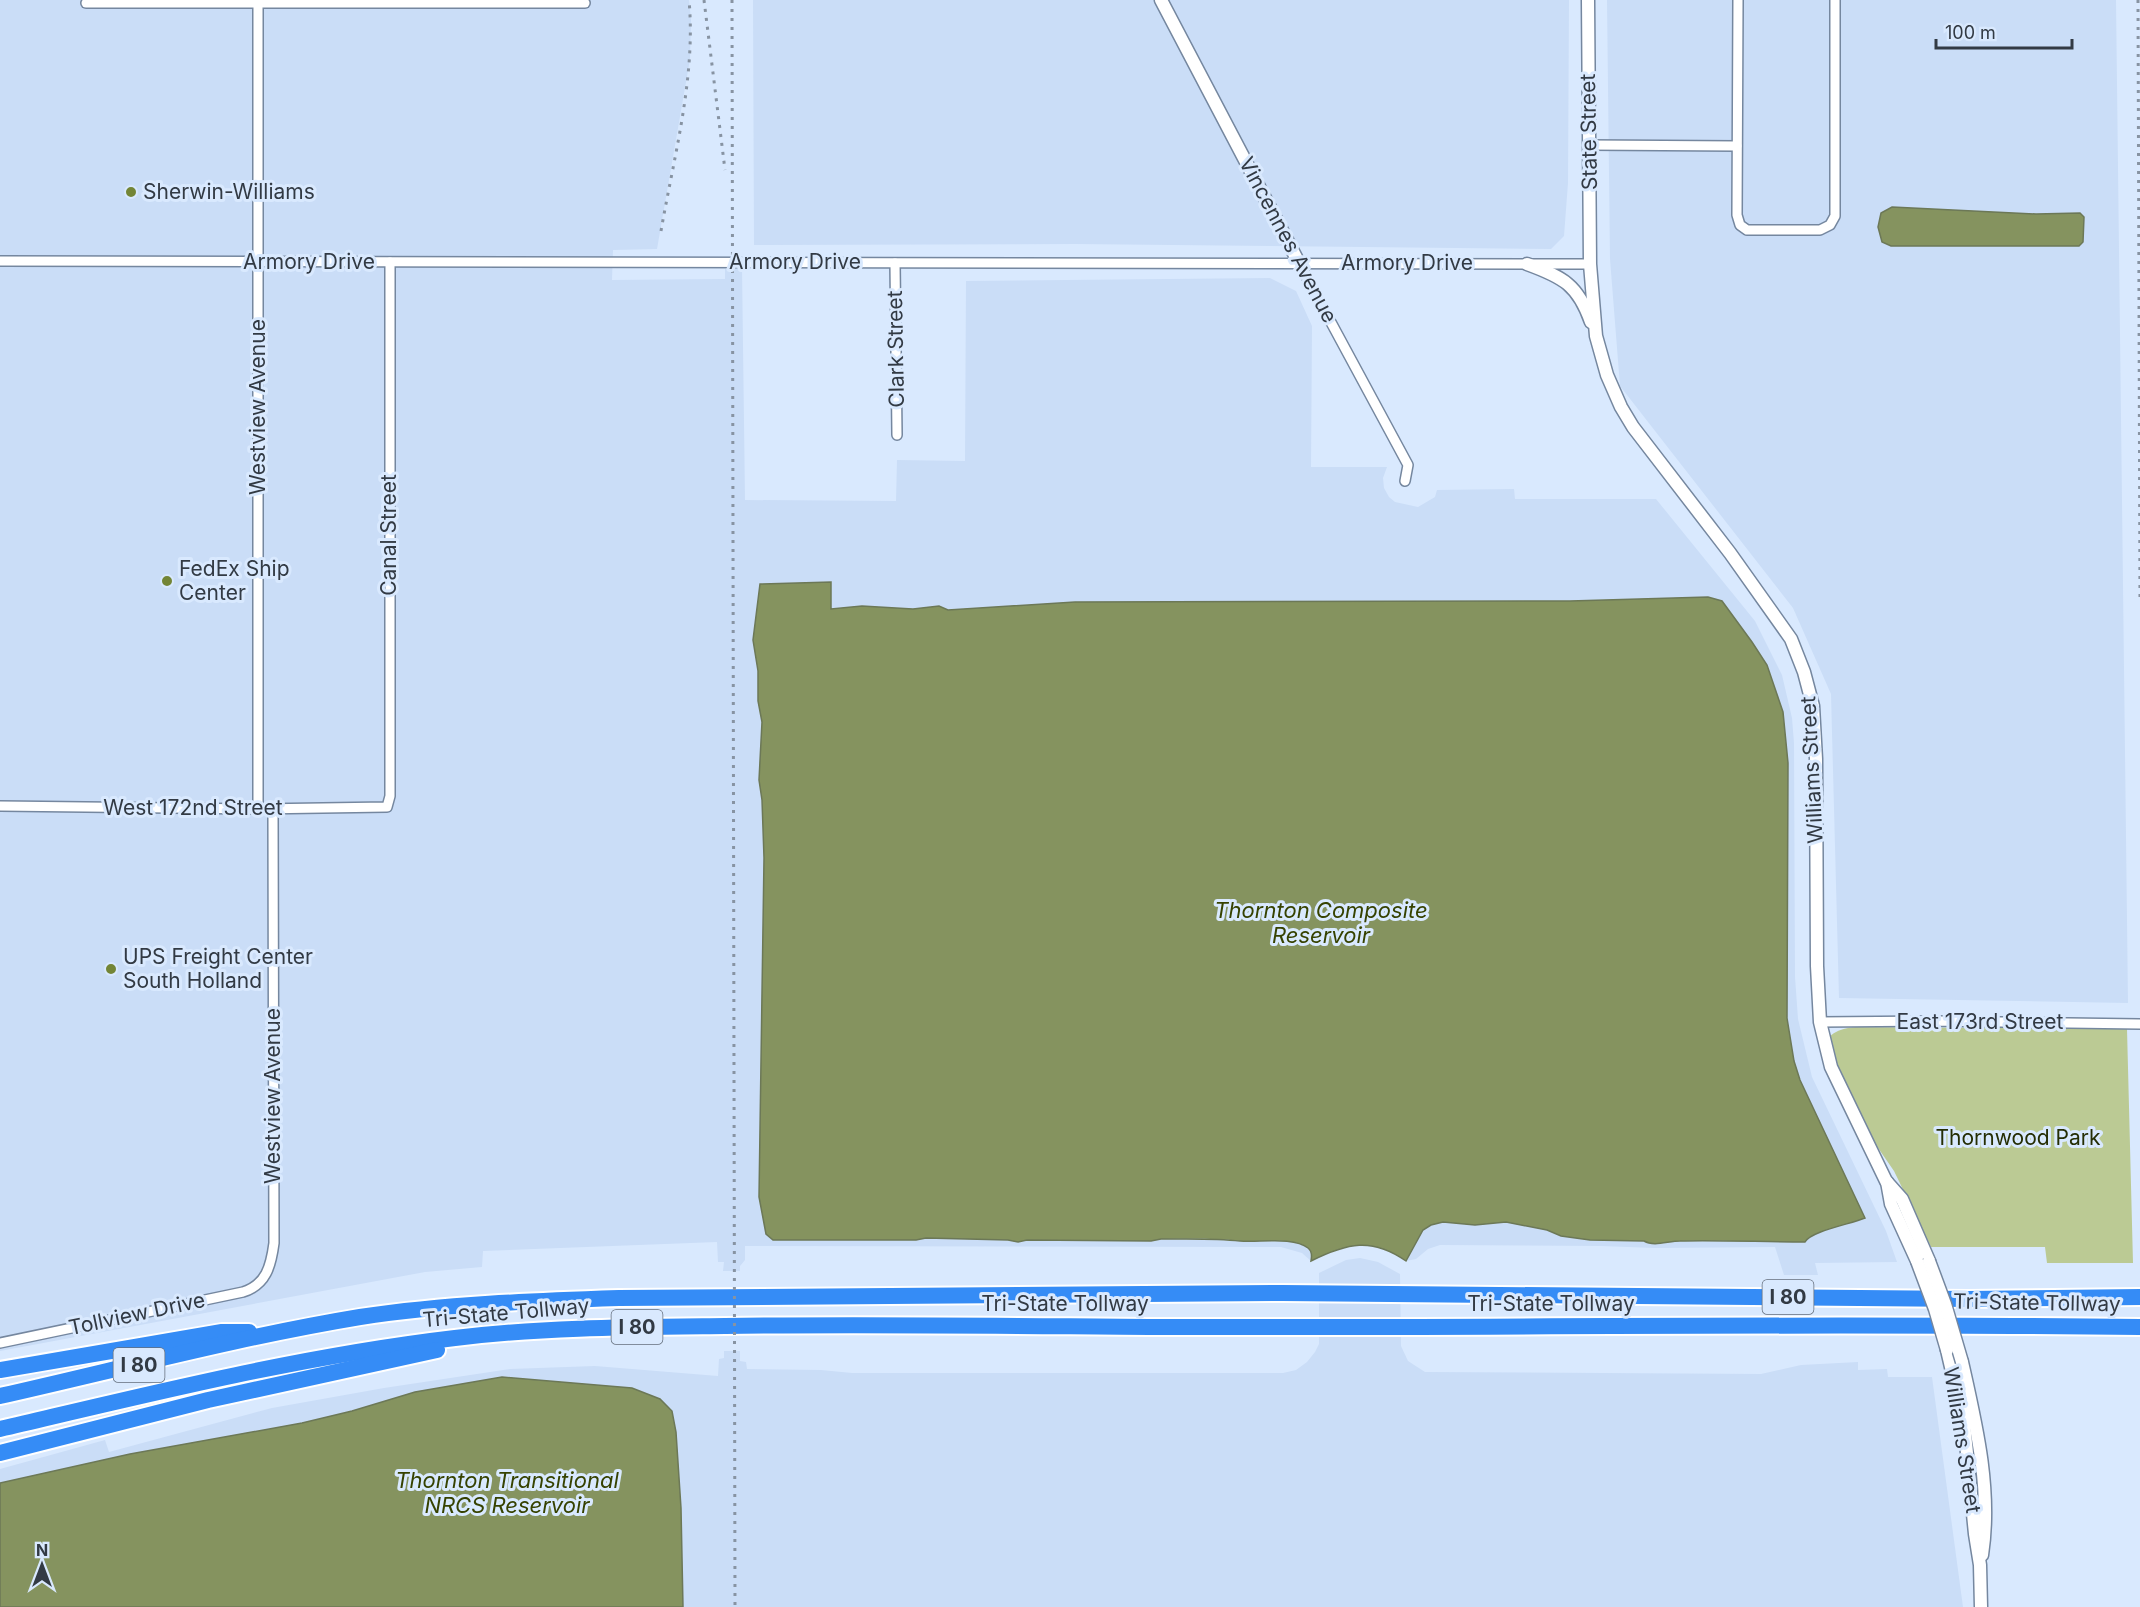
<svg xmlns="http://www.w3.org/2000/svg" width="2140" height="1607" font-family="Inter,sans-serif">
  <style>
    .built { fill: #caddf7 }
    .green { fill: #bbca94 }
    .water { fill: #85935f; stroke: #6c7857; stroke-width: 1.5 }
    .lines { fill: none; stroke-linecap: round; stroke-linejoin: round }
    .street-casing { stroke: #75879f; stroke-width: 12 }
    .secondary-casing { stroke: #75879f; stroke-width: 15 }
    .highway-casing { stroke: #fff; stroke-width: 20 }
    .street { stroke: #fff; stroke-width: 9 }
    .secondary { stroke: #fff; stroke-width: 12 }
    .highway { stroke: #358cf6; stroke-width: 16 }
    .rail { stroke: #8793a2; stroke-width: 3; stroke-dasharray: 3 6; stroke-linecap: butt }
    .secondary-bridge-casing { stroke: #75879f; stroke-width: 15; stroke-linecap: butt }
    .secondary-bridge { stroke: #fff; stroke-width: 12 }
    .poi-dot { fill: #738536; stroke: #d9e9fe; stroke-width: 2 }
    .labels { text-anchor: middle; stroke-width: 6; stroke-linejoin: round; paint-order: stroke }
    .shield { fill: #d9e9fe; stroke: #646e7c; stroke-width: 1.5 }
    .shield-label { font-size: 20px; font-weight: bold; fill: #323a44 }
    .street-label { font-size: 21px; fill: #323a44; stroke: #d9e9fe }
    .poi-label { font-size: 21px; fill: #323a44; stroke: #d9e9fe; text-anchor: start }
    .park-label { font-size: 21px; fill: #252e04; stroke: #d9e9fe }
    .water-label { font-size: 22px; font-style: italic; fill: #364201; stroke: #d9e9fe }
  </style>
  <rect width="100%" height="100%" fill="#d9e9fe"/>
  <g class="built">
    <path d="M 0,0 L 689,0 L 691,20 L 690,59 L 657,249 L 613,250 L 612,280 L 725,279 L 725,269 L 742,268 L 745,500 L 896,501 L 897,460 L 965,461 L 966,281 L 1270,278 L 1296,291 L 1312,326 L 1311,467 L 1387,467 L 1383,478 L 1384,488 L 1389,497 L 1395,502 L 1418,507 L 1435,497 L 1437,490 L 1514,489 L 1515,499 L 1656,499 L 1755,621 L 1782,675 L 1792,718 L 1794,743 L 1795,977 L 1798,1019 L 1812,1077 L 1886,1231 L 1897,1262 L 1815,1263 L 1818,1275 L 1784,1275 L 1775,1247 L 1655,1248 L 1601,1246 L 1440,1245 L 1428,1249 L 1416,1259 L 1406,1261 L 1393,1252 L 1378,1246 L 1360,1245 L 1335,1249 L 1311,1261 L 1302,1253 L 1281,1247 L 745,1246 L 745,1260 L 740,1266 L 740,1271 L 723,1271 L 724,1262 L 718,1262 L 717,1242 L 483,1251 L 482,1267 L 425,1272 L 0,1351 Z"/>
    <path d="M 753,0 L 1569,0 L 1568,183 L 1564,236 L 1551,249 L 1075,244 L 754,245 Z"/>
    <path d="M 1607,0 L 2116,0 L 2128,1003 L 1839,998 L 1831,694 L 1793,608 L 1620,386 L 1610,259 Z"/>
    <path d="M 1360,1258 L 1378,1262 L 1400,1274 L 1401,1346 L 1408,1361 L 1425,1372 L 1761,1374 L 1801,1365 L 1858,1362 L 1858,1370 L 1887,1369 L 1888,1377 L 1932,1377 L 1963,1607 L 0,1607 L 0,1469 L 105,1440 L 109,1452 L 272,1408 L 384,1388 L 510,1369 L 595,1366 L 718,1376 L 719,1359 L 724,1358 L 724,1351 L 740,1351 L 740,1361 L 746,1362 L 747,1369 L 821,1370 L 852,1373 L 1283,1373 L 1296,1370 L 1307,1362 L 1315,1352 L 1319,1344 L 1319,1273 L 1346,1260 Z"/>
  </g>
  <path class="green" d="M 1855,1027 L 2127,1029 L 2133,1263 L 2047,1263 L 2045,1247 L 1931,1247 L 1894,1171 L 1865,1129 L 1820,1050 C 1826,1035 1839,1028 1855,1027 Z"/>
  <g class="water">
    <path d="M 1892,207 L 2036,214 L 2080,213 L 2084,217 L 2083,242 L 2079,246 L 1891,246 L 1882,242 L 1878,227 L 1881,213 Z"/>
    <path d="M 831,582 L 831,609 L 862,606 L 913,609 L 939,606 L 948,610 L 1075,602 L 1570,601 L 1708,597 L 1722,601 L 1752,642 L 1767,665 L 1783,712 L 1788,763 L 1787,1018 L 1794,1061 L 1800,1080 L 1865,1218 C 1851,1224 1811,1231 1805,1242 C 1763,1242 1721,1240 1680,1241 C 1668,1241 1654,1247 1644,1241 L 1590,1240 L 1561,1236 L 1547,1230 L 1506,1222 L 1475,1225 L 1443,1222 L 1431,1225 L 1423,1230 L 1406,1261 C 1372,1237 1347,1243 1311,1261 C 1312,1256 1312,1251 1308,1248 C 1293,1236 1258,1243 1240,1241 C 1214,1238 1188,1239 1161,1239 L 1151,1241 L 1027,1240 L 1018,1242 L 1008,1240 L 926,1238 L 916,1240 L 773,1240 L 766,1234 L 759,1197 L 764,858 L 762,800 L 759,780 L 762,722 L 758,701 L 758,671 L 753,640 L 760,584 Z"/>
    <path d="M 502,1377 L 632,1388 L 660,1399 L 672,1411 L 676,1432 L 681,1508 L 683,1607 L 0,1607 L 0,1483 L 130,1454 L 302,1423 L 352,1411 L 415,1392 Z"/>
  </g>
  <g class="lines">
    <g class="street-casing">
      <g id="street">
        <path d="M 1738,0 L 1737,215 L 1740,225 L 1747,230 L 1820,230 L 1830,225 L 1835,216 L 1835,0"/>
        <path d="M 86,3 L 585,3"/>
        <path d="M 258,4 L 258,809"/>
        <path d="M 1589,145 L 1737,146"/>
        <path d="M 0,261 L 1590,264"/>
        <path d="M 895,263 L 897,435"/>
        <path d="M 1299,263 L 1408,465 L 1405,481"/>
        <path d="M 0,806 L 258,809 L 387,807 L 390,796 L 390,262"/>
        <path d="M 1820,1022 L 1937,1021 L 2140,1024"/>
        <path d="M 0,1343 L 243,1292 C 266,1285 271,1266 274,1243 L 273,809"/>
      </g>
    </g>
    <g class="secondary-casing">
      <g id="secondary">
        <path d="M 1161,0 L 1299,263"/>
        <path d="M 1588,0 L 1590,264 L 1596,336 L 1607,375 L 1621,407 L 1633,427 L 1730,553 L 1791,639 L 1804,672 L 1813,706 L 1816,759 L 1817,966 L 1820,1022 L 1831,1067 L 1886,1181 L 1902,1199 L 1929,1261"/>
        <path d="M 1527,264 C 1563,277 1578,285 1591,322"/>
        <path d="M 1887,1182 L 1891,1204 L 1917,1261"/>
        <path d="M 1947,1350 L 1964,1423 L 1975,1534 L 1980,1565 L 1981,1607"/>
        <path d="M 1962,1362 C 1976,1424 1992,1490 1982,1555"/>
      </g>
    </g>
    <g class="highway-casing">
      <g id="highway">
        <path d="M 0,1370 L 222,1332 L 249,1332"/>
        <path d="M 0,1396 C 120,1369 239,1337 360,1317 C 446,1304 532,1301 619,1298 L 1283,1293 L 1968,1299 L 2140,1297"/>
        <path d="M 0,1429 C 150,1394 301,1356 455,1338 C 545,1327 635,1327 725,1326 C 869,1324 1013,1326 1157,1327 C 1485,1328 1812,1323 2140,1327"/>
        <path d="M 0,1453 L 208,1400 L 437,1350"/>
      </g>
    </g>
    <use href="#street" class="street"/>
    <use href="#secondary" class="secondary"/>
    <use href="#highway" class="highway"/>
    <g class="rail">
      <path d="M 704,0 L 725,170"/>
      <path d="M 732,0 L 735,1607"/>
      <path d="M 2138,0 L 2140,601"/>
      <path d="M 661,231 C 674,156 696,77 689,0"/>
    </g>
    <g class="secondary-bridge-casing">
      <g id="secondary-bridge">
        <path d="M 1917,1261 L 1935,1309 L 1947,1350"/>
        <path d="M 1929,1261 L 1945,1304 L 1962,1362"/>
      </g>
    </g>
    <use href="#secondary-bridge" class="secondary-bridge"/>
  </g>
  <g class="poi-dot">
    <circle cx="131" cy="192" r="6"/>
    <circle cx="167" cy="581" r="6"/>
    <circle cx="111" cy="969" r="6"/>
  </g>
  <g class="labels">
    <g class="shield">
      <rect x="1762.5" y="1280" width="51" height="34" rx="4.5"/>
      <rect x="611.5" y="1310" width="51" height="34" rx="4.5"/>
      <rect x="113.5" y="1348" width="51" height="34" rx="4.5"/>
    </g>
    <g class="shield-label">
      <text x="1788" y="1304">I 80</text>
      <text x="637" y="1334">I 80</text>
      <text x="139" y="1372">I 80</text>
    </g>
    <g class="street-label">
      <text transform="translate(1589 132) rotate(-91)" y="7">State Street</text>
      <text transform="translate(1288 240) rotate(62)" y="7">Vincennes Avenue</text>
      <text x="309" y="269">Armory Drive</text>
      <text x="795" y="269">Armory Drive</text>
      <text x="1407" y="270">Armory Drive</text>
      <text transform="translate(896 349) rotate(-91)" y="7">Clark Street</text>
      <text transform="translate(258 407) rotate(-90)" y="7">Westview Avenue</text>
      <text transform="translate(389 535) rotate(-90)" y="7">Canal Street</text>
      <text transform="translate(1812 770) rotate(-93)" y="7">Williams Street</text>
      <text x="193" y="815">West 172nd Street</text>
      <text x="1980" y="1029">East 173rd Street</text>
      <text transform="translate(273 1096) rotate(-90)" y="7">Westview Avenue</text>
      <text transform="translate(2037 1303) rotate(1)" y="7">Tri-State Tollway</text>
      <text x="1065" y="1311">Tri-State Tollway</text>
      <text x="1551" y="1311">Tri-State Tollway</text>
      <text transform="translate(506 1313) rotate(-5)" y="7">Tri-State Tollway</text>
      <text transform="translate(137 1314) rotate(-12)" y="7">Tollview Drive</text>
      <text transform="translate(1962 1440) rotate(81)" y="7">Williams Street</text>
    </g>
    <g class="poi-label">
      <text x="143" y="199">Sherwin-Williams</text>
      <text x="179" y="576">FedEx Ship<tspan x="179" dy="24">Center</tspan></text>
      <text x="123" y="964">UPS Freight Center<tspan x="123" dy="24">South Holland</tspan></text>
    </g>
    <g class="park-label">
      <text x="2018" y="1145">Thornwood Park</text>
    </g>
    <g class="water-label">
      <text x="1321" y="918">Thornton Composite<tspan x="1321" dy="25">Reservoir</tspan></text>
      <text x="507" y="1488">Thornton Transitional<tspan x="507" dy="25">NRCS Reservoir</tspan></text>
    </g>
  </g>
  <g transform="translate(42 1565)" stroke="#d9e9fe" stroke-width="4.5" paint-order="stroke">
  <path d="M0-4.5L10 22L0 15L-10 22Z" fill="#323a44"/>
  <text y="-9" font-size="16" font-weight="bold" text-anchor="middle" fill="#323a44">N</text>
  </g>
  <path d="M1936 39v9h136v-9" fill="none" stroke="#323a44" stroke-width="3"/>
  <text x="1945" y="39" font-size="18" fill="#323a44" stroke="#d9e9fe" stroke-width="4.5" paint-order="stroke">100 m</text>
</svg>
